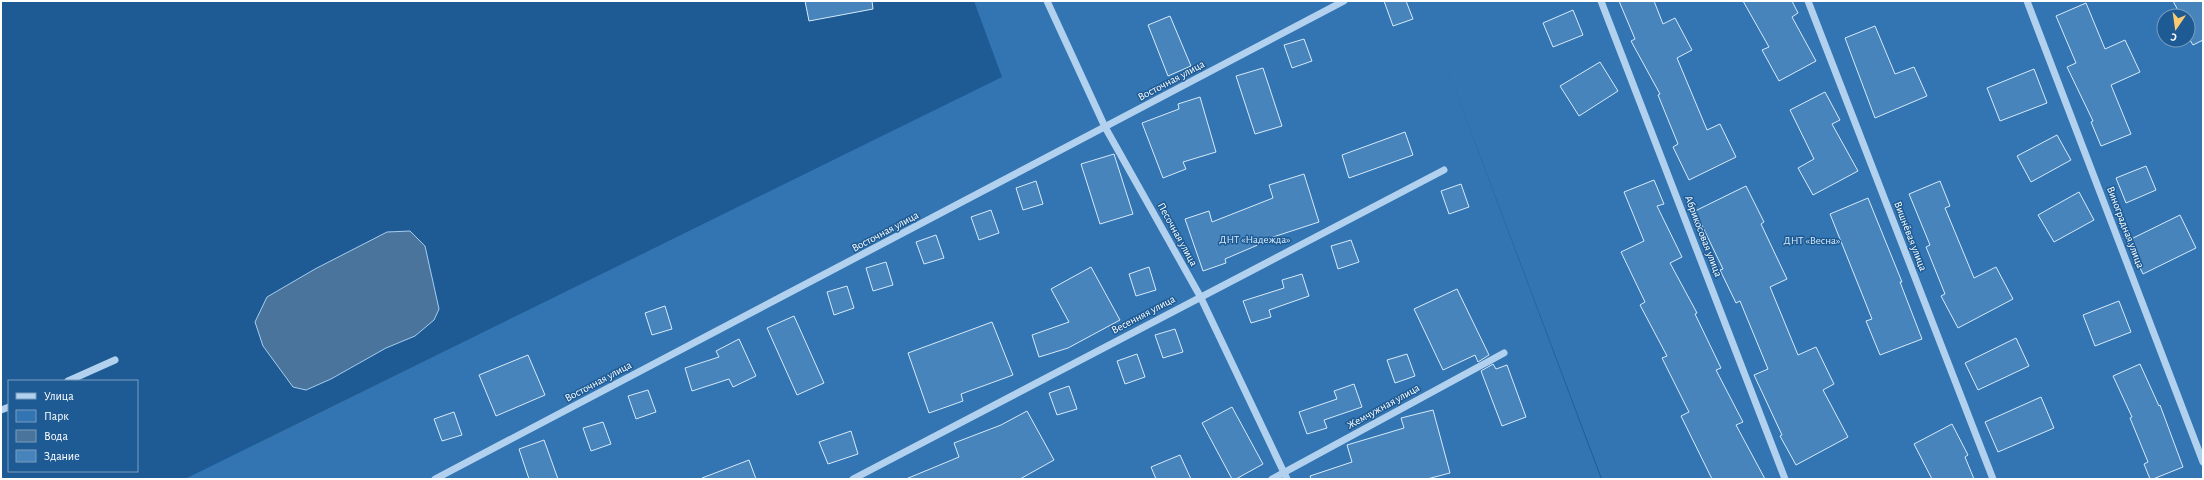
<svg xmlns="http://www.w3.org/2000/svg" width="2204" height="480" font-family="'Alegreya Sans',sans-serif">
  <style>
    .green { fill: #3275b2; fill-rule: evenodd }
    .water { fill: #4b749d; stroke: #a4cdf0 }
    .building { fill: #4784bb; stroke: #d7eafa }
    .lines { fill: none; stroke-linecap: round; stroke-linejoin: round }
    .minor { stroke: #b1d1ee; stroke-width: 7 }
    .labels { text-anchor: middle; stroke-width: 3; stroke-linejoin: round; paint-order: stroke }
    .street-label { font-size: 11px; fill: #fff; stroke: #1e5b94 }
    .park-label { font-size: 11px; fill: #d7eafa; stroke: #1e5b94 }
  </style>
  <rect width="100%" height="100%" fill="#1e5b94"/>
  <path class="green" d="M 974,1 L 2203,1 L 2203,479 L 1602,479 L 1441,52 L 1601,479 L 185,479 L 1002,77 ZM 2164,16 L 2188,16 L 2188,40 L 2164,40 Z"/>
  <path class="water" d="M 410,231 L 425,246 L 439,309 L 434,320 L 415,336 L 386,348 L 331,379 L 306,390 L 293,387 L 263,346 L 255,322 L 267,297 L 315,269 L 387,232 Z"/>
  <g class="building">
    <path d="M 805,1 L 872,1 L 873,9 L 809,21 Z"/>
    <path d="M 1384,1 L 1406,1 L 1413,19 L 1393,26 Z"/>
    <path d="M 1619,1 L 1654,1 L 1663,24 L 1675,18 L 1692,50 L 1677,58 L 1707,130 L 1720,124 L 1736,157 L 1689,180 L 1673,147 L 1678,144 L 1658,95 L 1660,94 L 1631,41 L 1635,39 Z"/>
    <path d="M 1743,1 L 1792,1 L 1798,13 L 1792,17 L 1816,61 L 1779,81 L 1762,50 L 1769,47 Z"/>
    <path d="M 2173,1 L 2203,1 L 2203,40 L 2193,45 L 2188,37 L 2188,16 L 2181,16 Z"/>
    <path d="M 2086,3 L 2105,49 L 2125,40 L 2140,72 L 2111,85 L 2131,134 L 2101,146 L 2091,122 L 2093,121 L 2067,67 L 2076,63 L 2056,16 Z"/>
    <path d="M 1573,10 L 1583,35 L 1553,47 L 1543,23 Z"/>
    <path d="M 1170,16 L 1191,66 L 1168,76 L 1148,25 Z"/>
    <path d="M 1875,26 L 1895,74 L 1914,67 L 1927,96 L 1875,118 L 1845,38 Z"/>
    <path d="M 1304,39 L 1312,61 L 1292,68 L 1284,45 Z"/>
    <path d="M 1600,62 L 1618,91 L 1579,116 L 1560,86 Z"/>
    <path d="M 1263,68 L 1282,126 L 1255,134 L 1236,76 Z"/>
    <path d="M 2034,69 L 2047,103 L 2000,121 L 1987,88 Z"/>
    <path d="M 1825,92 L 1840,120 L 1832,124 L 1858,171 L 1813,195 L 1798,168 L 1814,159 L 1790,110 Z"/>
    <path d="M 1200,97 L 1216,152 L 1183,162 L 1186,169 L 1163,178 L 1142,123 L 1179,109 L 1178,104 Z"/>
    <path d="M 1405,132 L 1413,155 L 1349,178 L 1342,155 Z"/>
    <path d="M 2057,135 L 2071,160 L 2031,182 L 2017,156 Z"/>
    <path d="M 1114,154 L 1133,214 L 1100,224 L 1081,164 Z"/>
    <path d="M 2146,166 L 2156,190 L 2126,203 L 2116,178 Z"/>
    <path d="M 1304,174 L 1319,222 L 1267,239 L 1267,241 L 1225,259 L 1226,263 L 1203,271 L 1185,219 L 1209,211 L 1212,222 L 1273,198 L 1269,185 Z"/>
    <path d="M 1654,180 L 1664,204 L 1657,206 L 1682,257 L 1670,263 L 1697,313 L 1695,314 L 1721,368 L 1716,370 L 1743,422 L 1736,425 L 1765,479 L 1712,479 L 1681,416 L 1689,412 L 1662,358 L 1667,356 L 1640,305 L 1645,302 L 1621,252 L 1644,241 L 1624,192 Z"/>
    <path d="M 1036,181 L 1043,204 L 1023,210 L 1016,188 Z"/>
    <path d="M 1940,181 L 1950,206 L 1945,208 L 1974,278 L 1996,267 L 2013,299 L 1958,328 L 1941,296 L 1945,294 L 1926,247 L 1930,245 L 1909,194 Z"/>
    <path d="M 1461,184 L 1469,207 L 1449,214 L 1441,191 Z"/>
    <path d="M 1746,186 L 1764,222 L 1761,224 L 1787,279 L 1770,287 L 1798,355 L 1816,347 L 1834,384 L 1823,390 L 1848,437 L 1796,465 L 1780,436 L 1782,435 L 1754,375 L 1768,369 L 1740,301 L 1736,303 L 1720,270 L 1723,269 L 1695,211 Z"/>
    <path d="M 2079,192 L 2094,220 L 2054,242 L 2038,215 Z"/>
    <path d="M 1868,198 L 1902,282 L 1900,282 L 1922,339 L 1880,355 L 1866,321 L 1872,319 L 1830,214 Z"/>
    <path d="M 991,210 L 999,233 L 979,240 L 971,217 Z"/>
    <path d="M 2180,215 L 2196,248 L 2143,274 L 2127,241 Z"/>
    <path d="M 936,235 L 944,258 L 924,264 L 916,242 Z"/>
    <path d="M 1351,240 L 1359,262 L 1338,269 L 1331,246 Z"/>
    <path d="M 886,262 L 893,285 L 873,291 L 866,268 Z"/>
    <path d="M 1091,267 L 1120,320 L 1068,348 L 1039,357 L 1032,335 L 1069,322 L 1051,289 Z"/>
    <path d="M 1149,267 L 1156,290 L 1136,296 L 1129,274 Z"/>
    <path d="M 1302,274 L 1309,296 L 1269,310 L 1271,317 L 1251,323 L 1243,301 L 1284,288 L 1282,280 Z"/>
    <path d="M 847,286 L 854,308 L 834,315 L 827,292 Z"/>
    <path d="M 1457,289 L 1489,355 L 1478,362 L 1475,355 L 1443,370 L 1414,309 Z"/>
    <path d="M 2119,301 L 2131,332 L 2095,346 L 2083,315 Z"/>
    <path d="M 665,306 L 672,329 L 652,335 L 645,313 Z"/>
    <path d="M 794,316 L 824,383 L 797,395 L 767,328 Z"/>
    <path d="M 992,322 L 1013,375 L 961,394 L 963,401 L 929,413 L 908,353 Z"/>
    <path d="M 1175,329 L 1183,352 L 1163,358 L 1155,335 Z"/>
    <path d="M 2016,338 L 2029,366 L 1978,390 L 1965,363 Z"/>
    <path d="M 739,339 L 756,376 L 733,387 L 729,379 L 692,391 L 685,368 L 719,357 L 716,351 Z"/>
    <path d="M 1137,354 L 1145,377 L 1125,384 L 1117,361 Z"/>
    <path d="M 1407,354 L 1415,376 L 1395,383 L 1387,360 Z"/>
    <path d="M 528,355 L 545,395 L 496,416 L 479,375 Z"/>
    <path d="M 1493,364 L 1496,369 L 1507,365 L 1526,417 L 1502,426 L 1481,371 Z"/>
    <path d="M 2140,364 L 2159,406 L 2160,405 L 2183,467 L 2153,479 L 2150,479 L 2144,464 L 2148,462 L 2130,418 L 2132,417 L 2113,376 Z"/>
    <path d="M 1354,384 L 1362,407 L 1324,420 L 1327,428 L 1307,434 L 1299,412 L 1337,399 L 1334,391 Z"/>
    <path d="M 1069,386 L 1077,409 L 1057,415 L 1049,393 Z"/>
    <path d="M 648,390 L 656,412 L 636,419 L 628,396 Z"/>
    <path d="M 2041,397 L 2054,428 L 1998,452 L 1985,422 Z"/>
    <path d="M 1232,407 L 1263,464 L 1236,479 L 1232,479 L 1202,423 Z"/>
    <path d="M 1433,410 L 1450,473 L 1427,479 L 1311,479 L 1310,476 L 1352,462 L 1347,445 L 1404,428 L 1401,418 Z"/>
    <path d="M 1027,411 L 1054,460 L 1020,479 L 906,479 L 959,457 L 954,443 L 1001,425 Z"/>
    <path d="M 454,412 L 462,435 L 442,441 L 434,419 Z"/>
    <path d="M 603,422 L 611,444 L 591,451 L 583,428 Z"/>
    <path d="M 1952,424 L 1968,455 L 1965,457 L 1974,479 L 1932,479 L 1914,444 Z"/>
    <path d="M 851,431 L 858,454 L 828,464 L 819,442 Z"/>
    <path d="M 544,440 L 558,479 L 529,479 L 519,449 Z"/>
    <path d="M 1180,455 L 1191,479 L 1156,479 L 1151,467 Z"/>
    <path d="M 749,460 L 756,479 L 702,479 L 702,478 Z"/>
  </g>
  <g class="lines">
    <g class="minor">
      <path d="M 1047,1 L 1105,127 L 1200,296 L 1287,479"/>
      <path d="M 1601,1 L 1785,479"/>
      <path d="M 1808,1 L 1993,479"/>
      <path d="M 2027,1 L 2203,462"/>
      <path d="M 68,381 L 115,360"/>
      <path d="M 1,410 L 9,407"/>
      <path d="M 435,479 L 1344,1"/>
      <path d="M 853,479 L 1444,170"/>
      <path d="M 1272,479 L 1504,353"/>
    </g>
  </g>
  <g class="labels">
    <g class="street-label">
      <text transform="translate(1171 80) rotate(-28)" y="4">Восточная улица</text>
      <text transform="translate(2126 227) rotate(69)" y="4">Виноградная улица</text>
      <text transform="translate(885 231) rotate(-28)" y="4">Восточная улица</text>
      <text transform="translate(1178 234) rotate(61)" y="4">Песочная улица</text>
      <text transform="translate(1704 236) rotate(69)" y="4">Абрикосовая улица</text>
      <text transform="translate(1911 236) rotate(69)" y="4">Вишнёвая улица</text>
      <text transform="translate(1143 314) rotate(-28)" y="4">Весенняя улица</text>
      <text transform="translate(598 381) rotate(-28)" y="4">Восточная улица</text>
      <text transform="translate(1383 406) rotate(-29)" y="4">Жемчужная улица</text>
    </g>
    <g class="park-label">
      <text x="1255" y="243">ДНТ «Надежда»</text>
      <text x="1812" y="244">ДНТ «Весна»</text>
    </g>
  </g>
  <rect width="2204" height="480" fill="none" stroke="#ffffff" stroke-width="4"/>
  <rect x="8" y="380" width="130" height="92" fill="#1e5b94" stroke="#789dbf"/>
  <rect x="16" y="393" width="20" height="6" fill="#b1d1ee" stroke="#789dbf"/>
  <text x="44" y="400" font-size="12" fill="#ffffff">Улица</text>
  <rect x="16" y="410" width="20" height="12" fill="#3275b2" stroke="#789dbf"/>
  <text x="44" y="420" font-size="12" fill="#ffffff">Парк</text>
  <rect x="16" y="430" width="20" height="12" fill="#4b749d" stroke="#789dbf"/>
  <text x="44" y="440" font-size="12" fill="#ffffff">Вода</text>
  <rect x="16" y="450" width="20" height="12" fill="#4784bb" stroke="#789dbf"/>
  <text x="44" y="460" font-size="12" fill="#ffffff">Здание</text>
  <g transform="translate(2176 28) rotate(193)"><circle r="19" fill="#1e5b94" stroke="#789dbf"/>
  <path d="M0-3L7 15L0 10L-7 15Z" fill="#fdca70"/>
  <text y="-6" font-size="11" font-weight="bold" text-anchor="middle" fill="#ffffff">С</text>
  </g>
</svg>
